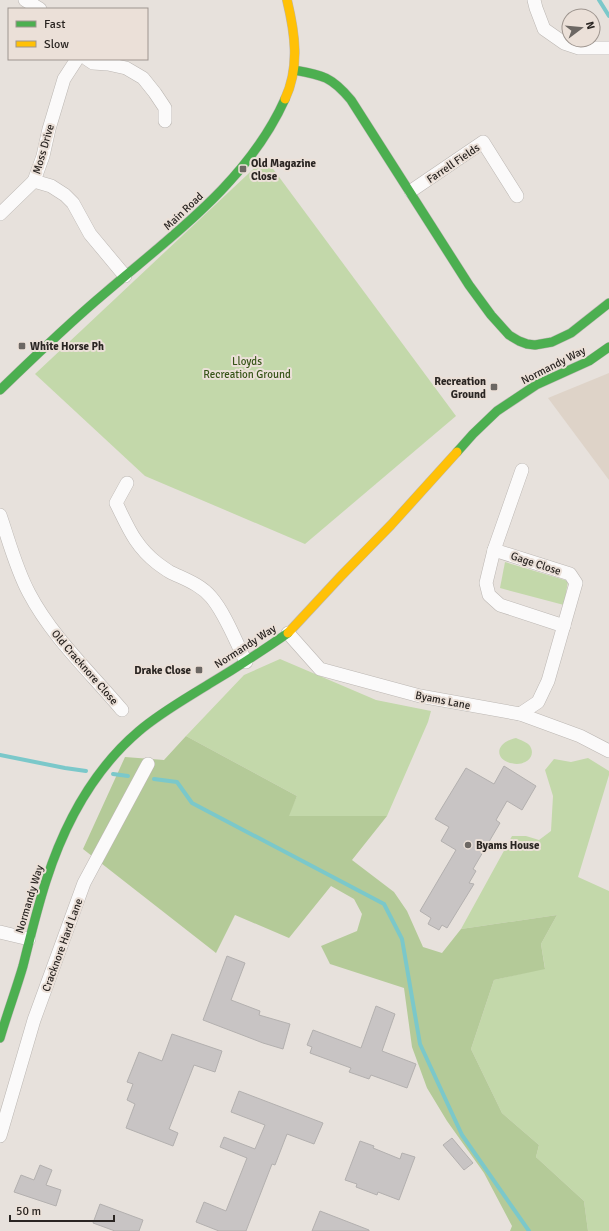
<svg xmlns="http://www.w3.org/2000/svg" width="609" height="1231" font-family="Signika,sans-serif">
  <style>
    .industrial { fill: #ded3c8 }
    .green { fill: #c3d8aa }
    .forest { fill: #b4ca98 }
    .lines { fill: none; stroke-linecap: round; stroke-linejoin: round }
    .stream { stroke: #7bc8ca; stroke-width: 4 }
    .building { fill: #c8c4c4; stroke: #b3b0af }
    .street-casing { stroke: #bcb7b3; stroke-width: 14 }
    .fast-casing { stroke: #bcb7b3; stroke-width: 10 }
    .slow-casing { stroke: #bcb7b3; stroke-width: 10 }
    .street { stroke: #fbfafa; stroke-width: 13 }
    .fast { stroke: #4caf50; stroke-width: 9 }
    .slow { stroke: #ffc107; stroke-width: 9 }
    .poi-dot { fill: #6c6763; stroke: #ebe0d8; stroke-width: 1.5 }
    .labels { text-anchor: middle; stroke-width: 4; stroke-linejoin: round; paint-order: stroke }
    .street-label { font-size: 11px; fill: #2a2522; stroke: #ebe0d8 }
    .poi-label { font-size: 11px; font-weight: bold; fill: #2a2522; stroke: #ebe0d8; text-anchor: start }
    .park-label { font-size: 11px; fill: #375418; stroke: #ebe0d8 }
  </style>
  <rect width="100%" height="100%" fill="#e7e1dc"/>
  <path class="industrial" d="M 609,373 L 609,480 L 548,398 Z"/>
  <g class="green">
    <path d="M 265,158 L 456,416 L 305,544 L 145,476 L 35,374 Z"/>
    <path d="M 505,562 L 568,581 L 564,605 L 500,588 Z"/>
    <path d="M 280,659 L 376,700 L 431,711 L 428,722 L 387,816 L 288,816 L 297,796 L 186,736 L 244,675 Z"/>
    <path d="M 516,738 C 520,740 527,742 530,746 C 536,756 527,764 517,764 C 494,763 493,743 516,738 Z"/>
    <path d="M 588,758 L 609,771 L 609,775 L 578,877 L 609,891 L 609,1231 L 588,1231 L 584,1201 L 536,1157 L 539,1145 L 502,1113 L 471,1049 L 494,980 L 545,968 L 541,944 L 557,915 L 461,929 L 512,836 L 526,836 L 539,840 L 551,831 L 553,796 L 545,770 L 554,759 L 571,762 Z"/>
  </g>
  <path class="forest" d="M 186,736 L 297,796 L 289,816 L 387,816 L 352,860 L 394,892 L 407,911 L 423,947 L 442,953 L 461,929 L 557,915 L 541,944 L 545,969 L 494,980 L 471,1049 L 502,1113 L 539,1145 L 536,1157 L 584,1201 L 588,1231 L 510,1231 L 512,1226 L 484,1173 L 447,1121 L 427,1088 L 412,1047 L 404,988 L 330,964 L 321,946 L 357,931 L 362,914 L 354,899 L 331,886 L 289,938 L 235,915 L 216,953 L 83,849 L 125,757 L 164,760 Z"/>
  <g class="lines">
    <g class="stream">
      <path d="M 599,0 L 609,16"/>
      <path d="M 0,755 L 65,768 L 86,771"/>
      <path d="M 113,774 L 128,776"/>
      <path d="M 154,779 L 177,782 L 192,803 L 384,904 L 402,939 L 420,1044 L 462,1135 L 529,1231"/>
    </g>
  </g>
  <g class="building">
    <path d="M 504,766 L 536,786 L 522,810 L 507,801 L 496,820 L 500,823 L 473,869 L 476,871 L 469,883 L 474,884 L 447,928 L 442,925 L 439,930 L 428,924 L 431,918 L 420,911 L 456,850 L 441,841 L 449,827 L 435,819 L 466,768 L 494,784 Z"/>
    <path d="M 227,956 L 245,963 L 231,1000 L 260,1011 L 259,1015 L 290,1024 L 283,1049 L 263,1043 L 203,1020 Z"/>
    <path d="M 376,1006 L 395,1014 L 382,1051 L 416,1064 L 407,1088 L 371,1075 L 369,1079 L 349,1072 L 351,1068 L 310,1053 L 312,1047 L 307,1045 L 313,1030 L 361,1048 Z"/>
    <path d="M 172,1034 L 222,1051 L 215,1072 L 194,1065 L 169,1129 L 178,1133 L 173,1146 L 126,1128 L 135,1104 L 127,1100 L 133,1084 L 127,1082 L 139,1052 L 162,1061 Z"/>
    <path d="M 239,1091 L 323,1123 L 314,1144 L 287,1134 L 275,1165 L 272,1164 L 246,1231 L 219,1231 L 196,1222 L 204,1202 L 226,1211 L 247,1158 L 220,1147 L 224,1137 L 255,1149 L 265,1125 L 231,1112 Z"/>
    <path d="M 452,1138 L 473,1163 L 464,1170 L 443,1145 Z"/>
    <path d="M 360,1141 L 374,1146 L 373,1148 L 400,1159 L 402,1153 L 415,1157 L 399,1200 L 378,1192 L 377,1195 L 356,1187 L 357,1184 L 345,1180 Z"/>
    <path d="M 40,1165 L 52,1170 L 46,1185 L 61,1190 L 56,1206 L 14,1192 L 21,1175 L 34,1180 Z"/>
    <path d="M 100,1204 L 143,1220 L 139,1231 L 115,1231 L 93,1223 Z"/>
    <path d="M 320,1211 L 369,1230 L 369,1231 L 312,1231 Z"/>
  </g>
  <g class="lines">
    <g class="street-casing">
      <g id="street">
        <path d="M 25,0 L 40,9"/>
        <path d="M 534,0 L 536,8 L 544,29 L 564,43 L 579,48 L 609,48"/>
        <path d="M 77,59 L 64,79 L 49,129 L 43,156 L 34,181 L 51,186 L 65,195 L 73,203 L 90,234 L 125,276"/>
        <path d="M 87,59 L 93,63 L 108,64 L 126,68 L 143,78 L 155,93 L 165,108 L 165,121"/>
        <path d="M 411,191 L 483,142 L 517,196"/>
        <path d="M 0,214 L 34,181"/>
        <path d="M 522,470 L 494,550 L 486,583 L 489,595 L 500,605 L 564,626"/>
        <path d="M 127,483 L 116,503 C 128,527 135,546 157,563 C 161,566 165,569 170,572 C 184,579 200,584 211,597 C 225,613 236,642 246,662"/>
        <path d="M 0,515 C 9,541 16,569 29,593 C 52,637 90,672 122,710"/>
        <path d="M 494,550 L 570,574 L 576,583 L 548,681 L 538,702 L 520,714"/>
        <path d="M 288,633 L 320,669 L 420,696 L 520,714 L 580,736 L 609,751"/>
        <path d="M 0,932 L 29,939"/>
        <path d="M 0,1136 L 34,1020 L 84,883 L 148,764"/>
      </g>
    </g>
    <g class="fast-casing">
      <g id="fast">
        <path d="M 294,70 C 323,75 332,77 351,100 L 469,285 L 491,315 L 509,335 L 519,341 L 527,344 L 535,345 L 552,342 L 571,333 L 609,303"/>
        <path d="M 0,390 C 34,357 68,324 105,293 C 171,236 248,182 285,99"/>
        <path d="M 457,452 L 473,434 L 497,411 L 536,385 L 589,361 L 609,347"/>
        <path d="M 0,1038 C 7,1014 16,990 23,966 C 30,938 37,909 46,881 C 64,825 93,770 139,731 C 160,713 185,699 209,684 C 236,668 262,651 288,633"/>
      </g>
    </g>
    <g class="slow-casing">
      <g id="slow">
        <path d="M 285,99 C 300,67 295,33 287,0"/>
        <path d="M 288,633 L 341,576 L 391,525 L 457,452"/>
      </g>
    </g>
    <use href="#street" class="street"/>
    <use href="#fast" class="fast"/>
    <use href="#slow" class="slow"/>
  </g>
  <g class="poi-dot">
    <rect x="239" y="165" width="8" height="8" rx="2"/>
    <rect x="18" y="342" width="8" height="8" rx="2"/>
    <rect x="490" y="383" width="8" height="8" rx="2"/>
    <rect x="195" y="666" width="8" height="8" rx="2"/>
    <circle cx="468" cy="845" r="4"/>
  </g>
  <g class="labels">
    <g class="street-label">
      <text transform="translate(43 149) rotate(-74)" y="4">Moss Drive</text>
      <text transform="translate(453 163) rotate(-34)" y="4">Farrell Fields</text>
      <text transform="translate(183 211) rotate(-43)" y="4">Main Road</text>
      <text transform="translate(553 365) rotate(-27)" y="4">Normandy Way</text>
      <text transform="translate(536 563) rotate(18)" y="4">Gage Close</text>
      <text transform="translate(245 646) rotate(-33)" y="4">Normandy Way</text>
      <text transform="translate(85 667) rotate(49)" y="4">Old Cracknore Close</text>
      <text transform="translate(443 700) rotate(11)" y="4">Byams Lane</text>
      <text transform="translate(29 899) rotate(-73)" y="4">Normandy Way</text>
      <text transform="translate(62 945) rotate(-70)" y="4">Cracknore Hard Lane</text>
    </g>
    <g class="poi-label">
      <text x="251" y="167">Old Magazine<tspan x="251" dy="13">Close</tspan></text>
      <text x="30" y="350">White Horse Ph</text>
      <text x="486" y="385" text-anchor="end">Recreation<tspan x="486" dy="13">Ground</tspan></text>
      <text x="191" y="674" text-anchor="end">Drake Close</text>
      <text x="476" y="849">Byams House</text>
    </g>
    <g class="park-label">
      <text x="247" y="365">Lloyds<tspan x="247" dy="13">Recreation Ground</tspan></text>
    </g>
  </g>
  <rect x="8" y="8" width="140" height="52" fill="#ebe0d8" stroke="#9e958f"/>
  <rect x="16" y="21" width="20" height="6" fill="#4caf50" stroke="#9e958f"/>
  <text x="44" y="28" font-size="12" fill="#2a2522">Fast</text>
  <rect x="16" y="41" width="20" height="6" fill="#ffc107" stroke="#9e958f"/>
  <text x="44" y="48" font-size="12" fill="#2a2522">Slow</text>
  <g transform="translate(581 28) rotate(74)"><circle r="19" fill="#ebe0d8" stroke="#9e958f"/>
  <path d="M0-3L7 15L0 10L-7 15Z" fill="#6c6763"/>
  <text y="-6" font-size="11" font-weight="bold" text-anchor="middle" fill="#2a2522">N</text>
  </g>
  <path d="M10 1215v6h104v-6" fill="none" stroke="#2a2522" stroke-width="2"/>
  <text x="16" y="1215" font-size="12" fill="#2a2522" stroke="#ebe0d8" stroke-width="3" paint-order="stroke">50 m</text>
</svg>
